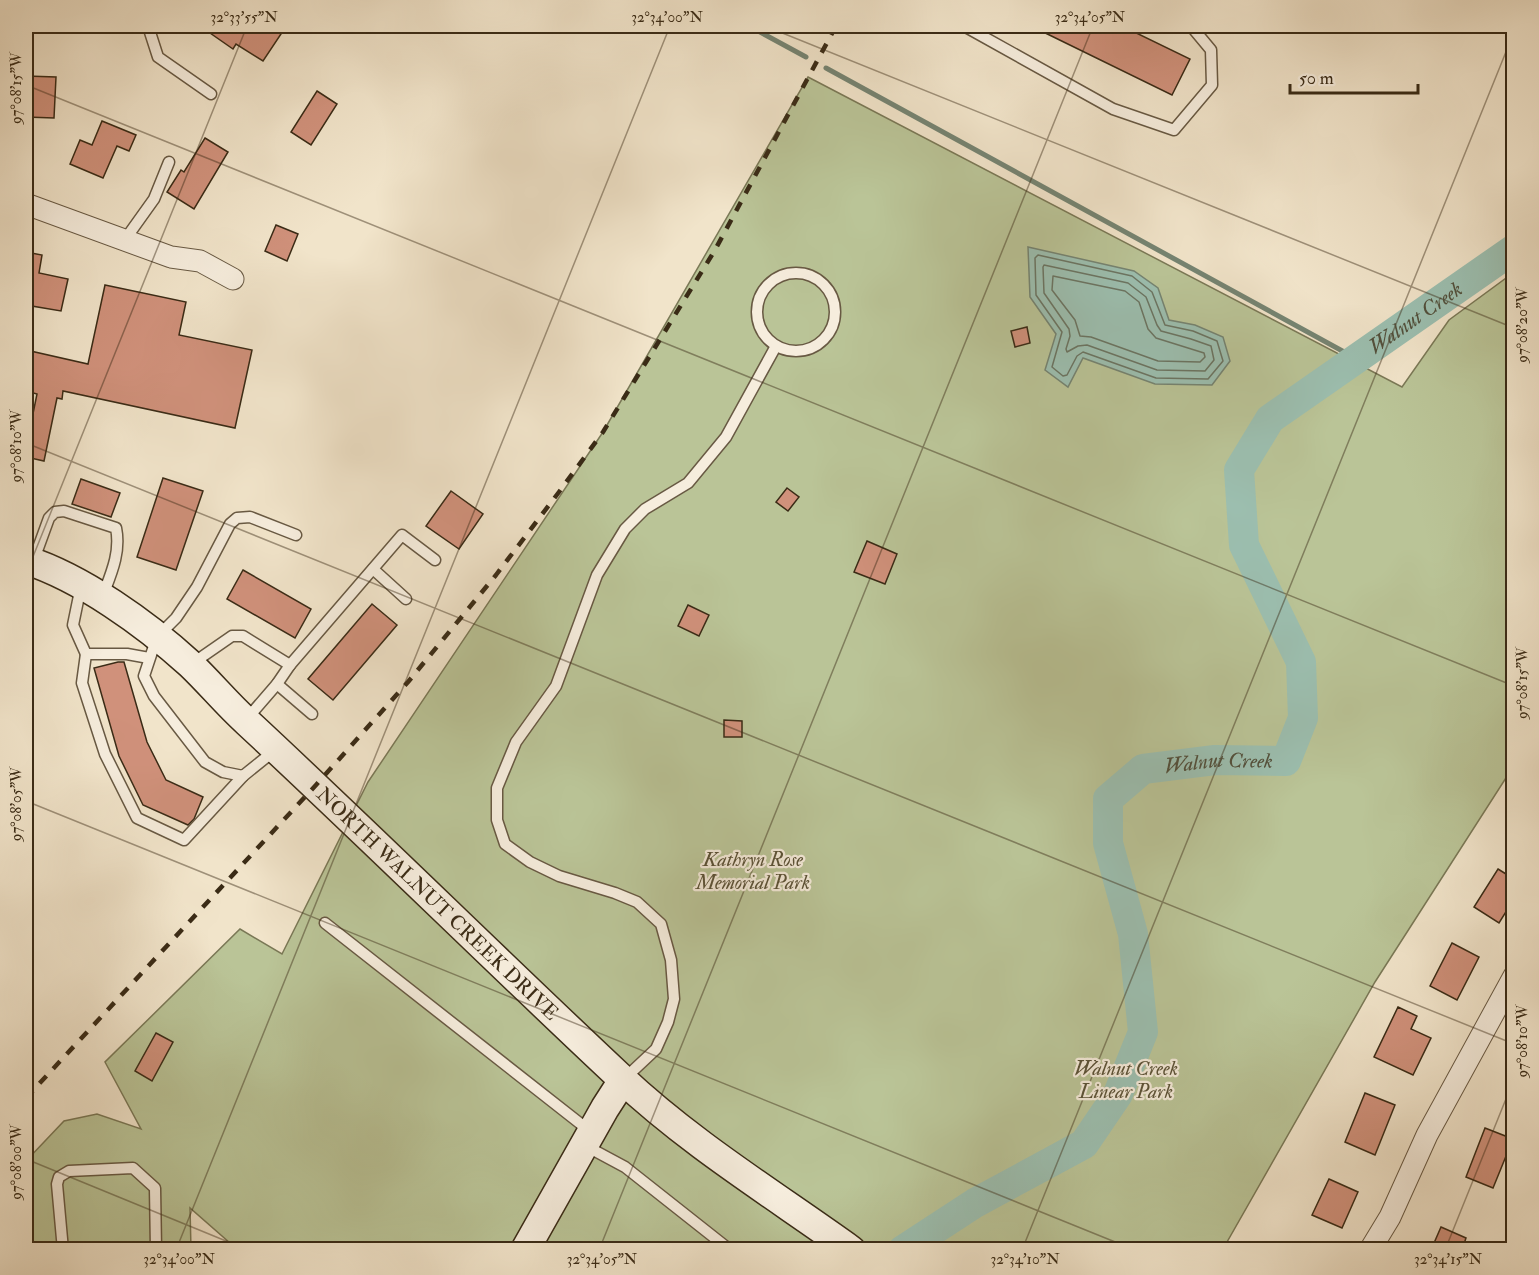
<svg xmlns="http://www.w3.org/2000/svg" width="1539" height="1275" font-family="'IM FELL Double Pica',serif">
  <style>
    .green { fill: #bac497; stroke: #7a7856; stroke-width: 1.5 }
    .water { fill: #9cbfb0; stroke: #758472; stroke-width: 1.5 }
    .lines { fill: none; stroke-linecap: round; stroke-linejoin: round }
    .shore { stroke: #6b7563; stroke-width: 1.5 }
    .stream { stroke: #758472; stroke-width: 5 }
    .river { stroke: #9cbfb0; stroke-width: 30 }
    .building { fill: #d0917b; stroke: #3a2b16; stroke-width: 1.5 }
    .lane-casing { stroke: #685943; stroke-width: 13 }
    .street-casing { stroke: #685943; stroke-width: 23 }
    .secondary-casing { stroke: #3a2b16; stroke-width: 31 }
    .lane { stroke: #f6eddd; stroke-width: 10 }
    .street { stroke: #f6eddd; stroke-width: 21 }
    .secondary { stroke: #f6eddd; stroke-width: 28 }
    .rail { stroke: #3a2b16; stroke-width: 4.5; stroke-dasharray: 10 10; stroke-linecap: butt }
    .ticks { fill: none; stroke: #3a2b16; stroke-width: 1.5; stroke-opacity: 0.45 }
    .labels { text-anchor: middle; stroke-width: 4.5; stroke-linejoin: round; paint-order: stroke }
    .park-label { font-size: 20px; font-style: italic; fill: #5a5136; stroke: #f6eddd }
    .street-label { font-size: 20px; fill: #3a2b16; stroke: #f6eddd }
    .water-label { font-size: 21px; font-style: italic; fill: #52503c; stroke: #f6eddd }
    .neatline { fill: none; stroke: #3a2b16; stroke-width: 2 }
    .ticks-label { font-size: 15px; text-anchor: middle; fill: #3a2b16 }
  </style>
  <rect width="100%" height="100%" fill="#f1e4ca"/>
  <filter id="stains"><feTurbulence type="fractalNoise" baseFrequency=".00333" numOctaves="4"/><feColorMatrix values="0 0 0 0 .2 0 0 0 0 .09 0 0 0 0 .02 0 0 0 .5 -.17"/></filter>
  <radialGradient id="worn" r=".72"><stop offset=".6" stop-color="#630" stop-opacity="0"/><stop offset="1" stop-color="#630" stop-opacity=".3"/></radialGradient>
  <path class="green" d="M 808,77 L 1402,387 L 1449,320 L 1513,273 L 1513,767 L 1375,982 L 1223,1249 L 238,1250 L 190,1208 L 191,1249 L 26,1250 L 26,1161 L 64,1121 L 97,1114 L 141,1129 L 105,1062 L 240,929 L 282,954 L 368,782 L 603,432 Z"/>
  <path class="water" d="M 1028,247 L 1134,271 L 1158,288 L 1169,320 L 1195,325 L 1223,337 L 1230,361 L 1212,385 L 1155,384 L 1083,358 L 1068,387 L 1045,370 L 1056,334 L 1030,297 Z"/>
  <g class="lines">
    <g class="shore">
      <path d="M 1038,255 L 1132,276 L 1152,292 L 1165,325 L 1193,331 L 1217,341 L 1223,361 L 1208,379 L 1156,378 L 1083,352 L 1077,356 L 1067,375 L 1063,376 L 1052,367 L 1062,332 L 1036,295 L 1035,258 Z"/>
      <path d="M 1044,265 L 1128,283 L 1146,297 L 1157,325 L 1161,331 L 1191,339 L 1211,346 L 1214,360 L 1205,371 L 1157,370 L 1087,345 L 1078,346 L 1067,352 L 1066,349 L 1070,336 L 1069,329 L 1044,293 L 1043,267 Z"/>
      <path d="M 1053,276 L 1125,291 L 1139,302 L 1148,329 L 1156,338 L 1204,353 L 1205,357 L 1200,362 L 1158,361 L 1091,337 L 1080,336 L 1075,320 L 1052,290 Z"/>
    </g>
    <g class="stream">
      <path d="M 749,26 L 806,57"/>
      <path d="M 826,68 L 1357,359"/>
    </g>
    <path class="river" id="s1" d="M 903,1250 L 975,1203 L 1084,1144 L 1118,1094 L 1143,1032 L 1133,934 L 1108,843 L 1108,799 L 1143,769 L 1215,760 L 1286,761 L 1303,718 L 1301,662 L 1244,545 L 1239,470 L 1270,419 L 1514,249"/>
  </g>
  <g class="building">
    <path d="M 200,26 L 268,26 L 281,34 L 263,61 L 236,44 L 233,49 Z"/>
    <path d="M 1031,26 L 1122,26 L 1190,59 L 1172,95 Z"/>
    <path d="M 26,76 L 56,77 L 54,118 L 26,117 Z"/>
    <path d="M 317,91 L 337,104 L 311,145 L 291,132 Z"/>
    <path d="M 102,121 L 136,135 L 129,151 L 117,146 L 103,178 L 70,164 L 80,140 L 92,145 Z"/>
    <path d="M 205,138 L 228,152 L 194,209 L 167,192 L 181,170 L 184,172 Z"/>
    <path d="M 276,225 L 298,234 L 287,261 L 265,251 Z"/>
    <path d="M 26,252 L 42,255 L 39,273 L 68,279 L 61,311 L 26,305 Z"/>
    <path d="M 105,285 L 186,302 L 179,335 L 252,350 L 235,428 L 63,391 L 62,399 L 57,398 L 44,461 L 26,457 L 26,448 L 37,394 L 26,391 L 26,350 L 88,364 Z"/>
    <path d="M 1027,327 L 1030,343 L 1015,347 L 1011,331 Z"/>
    <path d="M 163,478 L 203,491 L 176,570 L 137,557 Z"/>
    <path d="M 81,479 L 120,493 L 111,517 L 72,504 Z"/>
    <path d="M 787,488 L 799,497 L 788,511 L 776,502 Z"/>
    <path d="M 451,491 L 483,514 L 459,549 L 426,526 Z"/>
    <path d="M 867,541 L 897,554 L 885,584 L 854,572 Z"/>
    <path d="M 243,570 L 311,609 L 295,638 L 227,599 Z"/>
    <path d="M 372,604 L 397,625 L 333,700 L 308,679 Z"/>
    <path d="M 688,605 L 709,615 L 699,636 L 678,626 Z"/>
    <path d="M 118,662 L 124,662 L 147,742 L 166,780 L 203,797 L 194,819 L 188,825 L 143,805 L 119,756 L 94,668 Z"/>
    <path d="M 724,720 L 742,721 L 742,737 L 724,737 Z"/>
    <path d="M 1498,869 L 1514,879 L 1514,899 L 1499,923 L 1474,907 Z"/>
    <path d="M 1452,943 L 1479,957 L 1457,1000 L 1430,986 Z"/>
    <path d="M 1398,1007 L 1417,1016 L 1411,1029 L 1431,1038 L 1413,1075 L 1374,1057 Z"/>
    <path d="M 156,1033 L 173,1042 L 152,1081 L 135,1071 Z"/>
    <path d="M 1365,1093 L 1395,1105 L 1375,1155 L 1345,1142 Z"/>
    <path d="M 1485,1128 L 1513,1139 L 1493,1188 L 1466,1177 Z"/>
    <path d="M 1329,1179 L 1358,1192 L 1342,1228 L 1312,1215 Z"/>
    <path d="M 1441,1227 L 1466,1238 L 1462,1250 L 1431,1250 Z"/>
  </g>
  <g class="lines">
    <g class="lane-casing">
      <g id="lane">
        <path d="M 148,26 L 158,57 L 211,94"/>
        <path d="M 964,26 L 1113,109 L 1174,130 L 1212,85 L 1211,50 L 1191,26"/>
        <path d="M 124,241 L 154,199 L 169,162"/>
        <circle cx="796" cy="312" r="39"/>
        <path d="M 33,562 L 49,518 L 55,512 L 64,511 L 116,528 C 121,552 111,574 103,595"/>
        <path d="M 373,569 L 406,599"/>
        <path d="M 81,586 L 73,625 L 86,654 L 127,654 L 149,658"/>
        <path d="M 86,654 L 82,683 L 105,754 L 137,818 L 184,840 L 243,776"/>
        <path d="M 193,663 L 232,636 L 243,636 L 290,665"/>
        <path d="M 277,684 L 312,714"/>
        <path d="M 245,721 L 277,684 L 290,665 L 402,535 L 435,560"/>
        <path d="M 274,751 L 243,776 L 223,772 L 205,762 L 154,696 L 144,676 L 157,637 L 176,618 L 197,587 L 230,524 L 237,518 L 250,517 L 296,535"/>
        <path d="M 325,923 L 591,1132"/>
        <path d="M 623,1080 L 656,1049 L 668,1022 L 674,999 L 671,960 L 661,924 L 637,902 L 615,893 L 559,876 L 530,862 L 505,844 L 497,820 L 497,788 L 516,742 L 556,686 L 597,575 L 625,529 L 645,509 L 688,483 L 726,437 L 776,346"/>
        <path d="M 584,1145 L 625,1167 L 725,1246"/>
        <path d="M 63,1250 L 57,1184 L 59,1177 L 69,1171 L 133,1168 L 155,1188 L 156,1250"/>
      </g>
    </g>
    <g class="street-casing">
      <g id="street">
        <path d="M 26,204 L 171,257 L 200,261 L 233,279"/>
        <path d="M 1370,1250 L 1390,1217 L 1427,1135 L 1514,976"/>
      </g>
    </g>
    <g class="secondary-casing">
      <g id="secondary">
        <path id="s2" d="M 26,560 C 82,578 146,624 190,664 C 210,683 227,704 247,722 C 373,839 495,960 620,1077 C 690,1143 773,1194 851,1250"/>
        <path d="M 525,1250 L 605,1108 L 623,1080"/>
      </g>
    </g>
    <use href="#lane" class="lane"/>
    <use href="#street" class="street"/>
    <use href="#secondary" class="secondary"/>
    <path class="rail" d="M 26,1098 L 316,785 L 408,682 L 496,575 L 559,492 L 603,432 L 715,250 L 836,26"/>
  </g>
  <path class="ticks" d="M 765,26 L 1514,328M 26,85 L 1514,686M 26,443 L 1514,1044M 26,574 L 247,26M 26,801 L 1135,1250M 26,1159 L 248,1250M 176,1250 L 670,26M 599,1250 L 1093,26M 1022,1250 L 1514,32M 1445,1250 L 1514,1079"/>
  <g class="labels">
    <g class="park-label">
      <text x="753" y="866">Kathryn Rose<tspan x="753" dy="23">Memorial Park</tspan></text>
      <text x="1126" y="1075">Walnut Creek<tspan x="1126" dy="23">Linear Park</tspan></text>
    </g>
    <g class="street-label">
      <text dy="7" stroke="none"><textPath href="#s2" startOffset="540">NORTH WALNUT CREEK DRIVE</textPath></text>
    </g>
    <g class="water-label">
      <text dy="7" stroke="none"><textPath href="#s1" startOffset="1308">Walnut Creek</textPath></text>
      <text dy="7" stroke="none"><textPath href="#s1" startOffset="696">Walnut Creek</textPath></text>
    </g>
  </g>
  <rect width="1539" height="1275" fill="none" stroke="#f1e4ca" stroke-width="66"/>
  <path d="M1290 84v9h128v-9" fill="none" stroke="#3a2b16" stroke-width="3"/>
  <text x="1299" y="84" font-size="18" fill="#3a2b16" stroke="#f6eddd" stroke-width="4.5" paint-order="stroke">50 m</text>
  <rect x="33" y="33" width="1473" height="1209" class="neatline"/>
  <g class="ticks-label">
    <text x="244" y="22">32°33'55"N</text>
    <text x="667" y="22">32°34'00"N</text>
    <text x="1090" y="22">32°34'05"N</text>
    <text transform="translate(16 88) rotate(-90)" y="5">97°08'15"W</text>
    <text transform="translate(1522 325) rotate(-90)" y="5">97°08'20"W</text>
    <text transform="translate(16 446) rotate(-90)" y="5">97°08'10"W</text>
    <text transform="translate(1522 683) rotate(-90)" y="5">97°08'15"W</text>
    <text transform="translate(16 804) rotate(-90)" y="5">97°08'05"W</text>
    <text transform="translate(1522 1041) rotate(-90)" y="5">97°08'10"W</text>
    <text transform="translate(16 1162) rotate(-90)" y="5">97°08'00"W</text>
    <text x="179" y="1264">32°34'00"N</text>
    <text x="602" y="1264">32°34'05"N</text>
    <text x="1025" y="1264">32°34'10"N</text>
    <text x="1448" y="1264">32°34'15"N</text>
  </g>
  <rect width="100%" height="100%" filter="url(#stains)"/>
  <rect width="100%" height="100%" fill="url(#worn)"/>
</svg>
